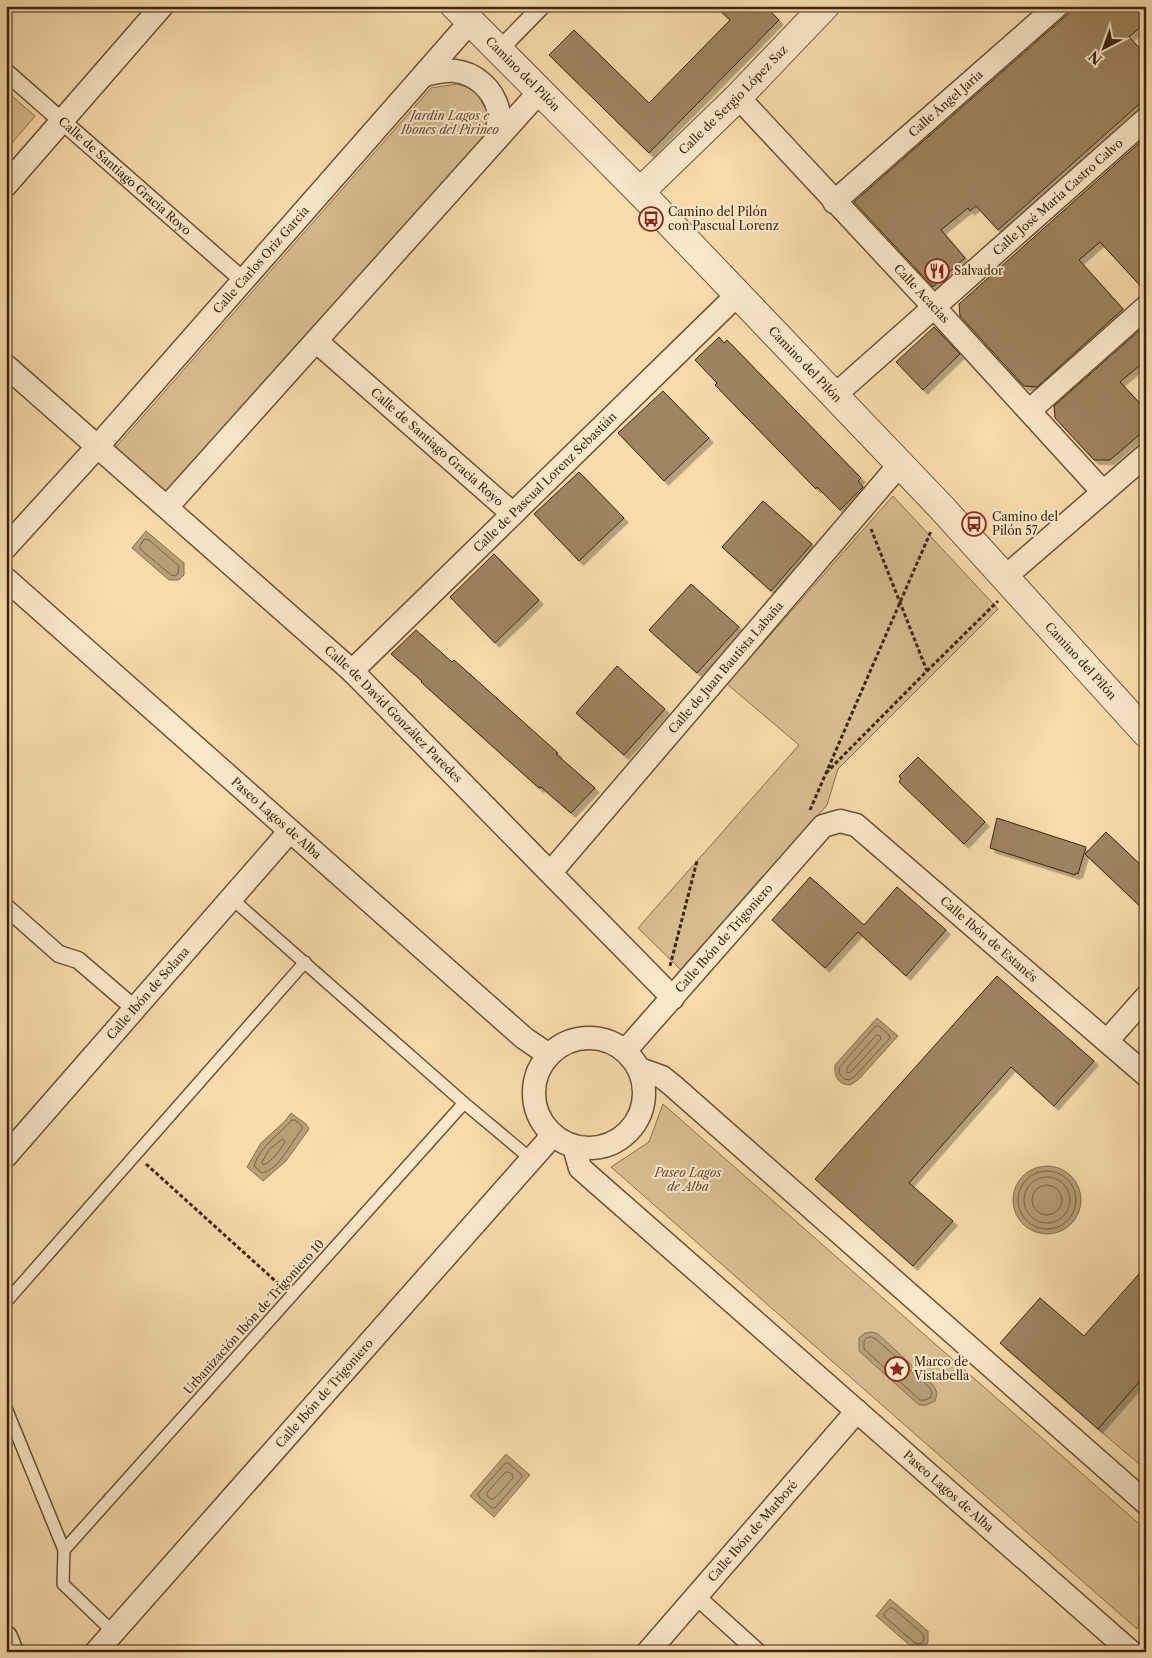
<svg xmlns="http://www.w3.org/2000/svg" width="1152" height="1658" font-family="'Libre Caslon Text',serif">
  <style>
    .green { fill: #d8bd91; stroke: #8a7150 }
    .water { fill: #b89e76; stroke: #866e4c }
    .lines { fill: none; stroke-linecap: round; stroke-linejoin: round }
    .shore { stroke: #7a6242; stroke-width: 1 }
    .building { fill: #9e8460; stroke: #3c250e; filter: url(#shadow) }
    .service-casing { stroke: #6b5336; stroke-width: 14 }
    .pedestrian-casing { stroke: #6b5336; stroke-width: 19 }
    .minor-casing { stroke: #6b5336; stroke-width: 25 }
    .tertiary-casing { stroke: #6b5336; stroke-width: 30 }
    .path { stroke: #3c250e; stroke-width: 3; stroke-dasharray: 4 2.5; stroke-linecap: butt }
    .service { stroke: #fae8c9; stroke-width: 11 }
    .pedestrian { stroke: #fae8c9; stroke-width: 16 }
    .minor { stroke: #fae8c9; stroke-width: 22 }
    .tertiary { stroke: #fae8c9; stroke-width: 28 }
    .labels { text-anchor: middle; stroke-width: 4; stroke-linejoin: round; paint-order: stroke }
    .street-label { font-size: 12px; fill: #3c250e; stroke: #fae8c9 }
    .park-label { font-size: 12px; font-style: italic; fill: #634b2f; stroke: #fae8c9 }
    .poi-label { font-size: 12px; fill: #3c250e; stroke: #fae8c9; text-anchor: start }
  </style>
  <defs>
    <filter id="shadow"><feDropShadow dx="4.5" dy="4.5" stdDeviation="0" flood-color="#0004"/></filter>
  </defs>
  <rect width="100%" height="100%" fill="#f8dcac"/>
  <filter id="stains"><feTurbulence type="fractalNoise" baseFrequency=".004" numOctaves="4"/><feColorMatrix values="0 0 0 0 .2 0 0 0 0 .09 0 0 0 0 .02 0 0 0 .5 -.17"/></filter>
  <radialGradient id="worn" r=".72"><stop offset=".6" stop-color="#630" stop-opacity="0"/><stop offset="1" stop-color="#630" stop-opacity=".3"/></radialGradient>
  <g class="green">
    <path d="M 457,84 L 474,89 L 487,111 L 488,136 L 166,492 L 116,447 L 431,88 Z"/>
    <path d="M 6,91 L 35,116 L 6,150 Z"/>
    <path d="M 893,496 L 998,609 L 838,769 L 827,805 L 681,970 L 638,928 L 799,745 L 727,684 Z"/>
    <path d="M 663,1104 L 1146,1530 L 1146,1609 L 1137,1629 L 611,1167 L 649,1142 Z"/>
    <path d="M 1146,1374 L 1146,1470 L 1098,1429 Z"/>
  </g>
  <g class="water">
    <path d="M 146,531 L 184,563 L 184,575 L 179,580 L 169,580 L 132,548 Z"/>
    <path d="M 877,1018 L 898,1036 L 858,1080 L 850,1085 C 838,1085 834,1076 835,1065 Z"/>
    <path d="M 291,1113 L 306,1124 L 309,1129 L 286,1161 L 263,1181 L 247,1167 L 261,1143 L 285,1121 Z"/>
    <circle cx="1047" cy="1200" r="34"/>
    <path d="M 872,1332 L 878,1334 L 934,1386 L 937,1393 L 935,1401 L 926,1405 L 919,1405 L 859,1351 L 859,1338 L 865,1333 Z"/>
    <path d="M 506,1454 L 530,1475 L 494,1517 L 470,1496 Z"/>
    <path d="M 890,1599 L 928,1631 L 928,1643 L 923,1648 L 913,1648 L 876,1616 Z"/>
  </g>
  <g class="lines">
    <g class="shore">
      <path d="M 145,539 L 149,540 L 179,566 L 178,574 L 175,576 L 171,575 L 140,549 L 140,546 Z"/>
      <path d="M 876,1026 L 879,1026 L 889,1035 L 890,1038 L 855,1076 L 849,1080 L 844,1079 L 839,1073 L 840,1067 Z"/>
      <path d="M 877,1035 L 880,1036 L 881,1039 L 851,1072 L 847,1073 L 847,1068 Z"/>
      <path d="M 292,1120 L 295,1120 L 302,1126 L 302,1129 C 291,1142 280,1169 262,1173 L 254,1166 C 260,1146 279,1135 292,1120 Z"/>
      <path d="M 283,1139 L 285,1142 C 280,1150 272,1162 263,1165 L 262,1162 L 269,1150 Z"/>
      <circle cx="1047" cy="1200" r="29"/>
      <circle cx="1047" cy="1200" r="23"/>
      <circle cx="1047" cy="1200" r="15"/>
      <path d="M 871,1337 L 876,1339 L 930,1388 L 932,1393 L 930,1398 L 925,1400 L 920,1400 L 864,1349 L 864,1341 L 867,1338 Z"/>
      <path d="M 506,1463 L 508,1463 L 521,1474 L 522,1477 L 495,1508 L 492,1508 L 479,1497 L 478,1494 Z"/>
      <path d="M 506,1472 L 509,1472 L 513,1475 L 513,1478 L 494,1499 L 491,1499 L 487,1496 L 487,1493 Z"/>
      <path d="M 890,1608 L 893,1608 L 923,1634 L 924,1639 L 923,1642 L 919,1644 L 915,1643 L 885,1617 L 884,1614 Z"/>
    </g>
  </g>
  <g class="building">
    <path d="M 715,6 L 765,6 L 779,20 L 649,153 L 549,55 L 574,30 L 649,103 L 730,20 Z"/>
    <path d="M 1077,6 L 1146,6 L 1146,22 L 1129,37 L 1146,55 L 1146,98 L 998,230 L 976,206 L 970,211 L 968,208 L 941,230 L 965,258 L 933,287 L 854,202 Z"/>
    <path d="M 1146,137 L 1146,292 L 1100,242 L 1079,260 L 1123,309 L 1037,387 L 1024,386 L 960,316 L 959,304 Z"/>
    <path d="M 934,327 L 960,354 L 923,390 L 896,362 Z"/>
    <path d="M 1141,329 L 1146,334 L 1146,360 L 1120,382 L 1146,410 L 1146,429 L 1110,460 L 1094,460 L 1055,418 L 1054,406 Z"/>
    <path d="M 719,337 L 724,343 L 727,340 L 861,478 L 858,481 L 863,487 L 840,510 L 817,487 L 816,489 L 715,385 L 717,383 L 695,360 Z"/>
    <path d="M 663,391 L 709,438 L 664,481 L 618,433 Z"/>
    <path d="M 579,472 L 624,518 L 579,561 L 534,514 Z"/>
    <path d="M 763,501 L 812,544 L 771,591 L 722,547 Z"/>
    <path d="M 494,554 L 539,600 L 495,643 L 450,597 Z"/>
    <path d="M 691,584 L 739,627 L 697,673 L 649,630 Z"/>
    <path d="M 416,630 L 452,662 L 454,660 L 558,753 L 556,754 L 595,788 L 571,813 L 541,787 L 539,788 L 421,682 L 422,681 L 391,654 Z"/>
    <path d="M 617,666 L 665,709 L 624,755 L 576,713 Z"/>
    <path d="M 918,757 L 985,822 L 964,844 L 899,782 L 901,779 L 899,776 Z"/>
    <path d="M 997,818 L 1086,847 L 1078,874 L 1076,873 L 1075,875 L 990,848 Z"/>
    <path d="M 1106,832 L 1146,870 L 1146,912 L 1085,854 Z"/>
    <path d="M 810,877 L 864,925 L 897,887 L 946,930 L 906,976 L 858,932 L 825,968 L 772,920 Z"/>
    <path d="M 997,976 L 1094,1061 L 1054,1106 L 1011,1067 L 909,1183 L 953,1221 L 913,1266 L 815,1179 Z"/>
    <path d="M 1146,1266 L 1146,1374 L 1098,1429 L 1000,1343 L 1040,1298 L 1084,1336 Z"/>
  </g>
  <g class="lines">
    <g class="service-casing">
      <g id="service">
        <path d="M 231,898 L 464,1103 L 531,1159"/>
        <path d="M 6,1302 L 305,962"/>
        <path d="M 6,1408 L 64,1550 L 63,1584 L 113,1632"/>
        <path d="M 64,1550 L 464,1103"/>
      </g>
    </g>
    <g class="pedestrian-casing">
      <g id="pedestrian">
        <path d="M 499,50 L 542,6"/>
        <path id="s1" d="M 6,72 L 244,281"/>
        <path d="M 6,907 L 59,954 L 78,960 L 135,1009"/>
        <path d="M 697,1597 L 758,1652"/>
      </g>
    </g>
    <g class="minor-casing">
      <g id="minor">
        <path d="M 424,75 C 434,73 444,70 455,71 C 475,73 493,89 498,109 C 500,119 497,130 496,140"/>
        <path id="s2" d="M 738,97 L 934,307 L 1103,492"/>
        <path d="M 6,185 L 162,6"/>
        <path id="s3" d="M 834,202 L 1057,6"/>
        <path id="s4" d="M 316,341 L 513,514"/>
        <path id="s5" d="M 6,366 L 352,671 L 673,998"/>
        <path id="s6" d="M 835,395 L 1146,119"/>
        <path d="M 1029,411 L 1146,307"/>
        <path d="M 167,507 L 540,91"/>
        <path id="s7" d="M 6,547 L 98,446 L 470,22"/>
        <path d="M 1005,577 L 1146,455"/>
        <path id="s8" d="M 6,579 L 524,1038 L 549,1055"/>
        <path id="s9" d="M 352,671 L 738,294"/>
        <path id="s10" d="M 551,872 L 900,464"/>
        <circle cx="589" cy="1093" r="55"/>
        <path d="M 1107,1041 L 1146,997"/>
        <path id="s11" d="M 625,1051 L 823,826 L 840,821 L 856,825 L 1146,1075"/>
        <path d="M 640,1069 L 662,1077 L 672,1085 L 1146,1503"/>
        <path id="s12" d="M 574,1147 L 580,1168 L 1131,1652"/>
        <path id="s13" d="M 6,1156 L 290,831"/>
        <path d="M 6,1637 L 12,1652"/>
        <path id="s14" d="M 96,1652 L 553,1135"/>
        <path id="s15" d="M 648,1652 L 857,1411"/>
      </g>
    </g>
    <g class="tertiary-casing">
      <g id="tertiary">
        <path id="s16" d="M 455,6 L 640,192 L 941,507 L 1146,733"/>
        <path id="s17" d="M 640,192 L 738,97 L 825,6"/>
      </g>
    </g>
    <g class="path">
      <path d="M 927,671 L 998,601"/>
      <path d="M 826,773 L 927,671 L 871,529"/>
      <path d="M 810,810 L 931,531"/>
      <path d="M 670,966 L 697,861"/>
      <path d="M 146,1164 L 282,1287"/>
    </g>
    <use href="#service" class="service"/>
    <use href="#pedestrian" class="pedestrian"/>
    <use href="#minor" class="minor"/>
    <use href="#tertiary" class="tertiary"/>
  </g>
  <defs>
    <g id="bus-ring" transform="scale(1.25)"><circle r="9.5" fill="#fae8c9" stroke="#8f2418" stroke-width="1.5"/><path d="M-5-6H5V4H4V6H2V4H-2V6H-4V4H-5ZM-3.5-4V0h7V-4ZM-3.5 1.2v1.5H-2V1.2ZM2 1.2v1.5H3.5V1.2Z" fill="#8f2418"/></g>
    <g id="restaurant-ring" transform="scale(1.25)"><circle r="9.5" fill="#fae8c9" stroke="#8f2418" stroke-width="1.5"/><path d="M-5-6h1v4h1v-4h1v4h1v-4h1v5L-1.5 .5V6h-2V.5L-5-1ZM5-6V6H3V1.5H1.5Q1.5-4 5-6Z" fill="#8f2418"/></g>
    <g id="sight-ring" transform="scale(1.25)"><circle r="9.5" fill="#fae8c9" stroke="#8f2418" stroke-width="1.5"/><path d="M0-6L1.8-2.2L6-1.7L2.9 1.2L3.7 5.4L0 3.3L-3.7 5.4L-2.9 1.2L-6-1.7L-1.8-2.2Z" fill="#8f2418"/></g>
  </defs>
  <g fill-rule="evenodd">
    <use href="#bus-ring" x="651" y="219"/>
    <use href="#restaurant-ring" x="937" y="271"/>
    <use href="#bus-ring" x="974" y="524"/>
    <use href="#sight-ring" x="897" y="1369"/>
  </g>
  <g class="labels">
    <g class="street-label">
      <text dy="4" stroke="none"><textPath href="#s16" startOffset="96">Camino del Pilón</textPath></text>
      <text dy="4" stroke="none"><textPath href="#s17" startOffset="131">Calle de Sergio López Saz</textPath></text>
      <text dy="4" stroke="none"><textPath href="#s3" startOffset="149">Calle Ángel Jaria</textPath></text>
      <text dy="4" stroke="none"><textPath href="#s1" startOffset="158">Calle de Santiago Gracia Royo</textPath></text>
      <text dy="4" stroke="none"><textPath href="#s6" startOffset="298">Calle José María Castro Calvo</textPath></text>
      <text dy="4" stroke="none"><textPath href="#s7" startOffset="384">Calle Carlos Oriz García</textPath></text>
      <text dy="4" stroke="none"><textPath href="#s2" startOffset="269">Calle Acacias</textPath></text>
      <text dy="4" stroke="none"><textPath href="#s16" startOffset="501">Camino del Pilón</textPath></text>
      <text dy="4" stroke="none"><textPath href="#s4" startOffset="161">Calle de Santiago Gracia Royo</textPath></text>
      <text dy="4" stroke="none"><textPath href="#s9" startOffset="270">Calle de Pascual Lorenz Sebastián</textPath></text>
      <text dy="4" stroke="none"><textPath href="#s16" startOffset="906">Camino del Pilón</textPath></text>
      <text dy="4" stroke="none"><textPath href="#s10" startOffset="269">Calle de Juan Bautista Labaña</textPath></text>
      <text dy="4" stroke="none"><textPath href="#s5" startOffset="521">Calle de David González Paredes</textPath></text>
      <text dy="4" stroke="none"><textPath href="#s8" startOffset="361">Paseo Lagos de Alba</textPath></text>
      <text dy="4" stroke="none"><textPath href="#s11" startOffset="150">Calle Ibón de Trigoniero</textPath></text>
      <text dy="4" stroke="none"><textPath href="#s11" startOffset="509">Calle Ibón de Estanés</textPath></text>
      <text dy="4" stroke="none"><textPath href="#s13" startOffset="216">Calle Ibón de Solana</textPath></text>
      <text transform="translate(254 1317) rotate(-48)" y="4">Urbanización Ibón de Trigoniero 10</text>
      <text dy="4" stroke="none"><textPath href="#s14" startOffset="345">Calle Ibón de Trigoniero</textPath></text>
      <text dy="4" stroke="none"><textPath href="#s12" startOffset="512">Paseo Lagos de Alba</textPath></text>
      <text dy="4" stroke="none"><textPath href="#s15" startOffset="160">Calle Ibón de Marboré</textPath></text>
    </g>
    <g class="park-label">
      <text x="450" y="120">Jardin Lagos e<tspan x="450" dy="14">Ibones del Pirineo</tspan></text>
      <text x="688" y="1177">Paseo Lagos<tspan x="688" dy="14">de Alba</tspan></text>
    </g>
    <g class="poi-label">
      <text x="668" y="216">Camino del Pilón<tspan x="668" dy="14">con Pascual Lorenz</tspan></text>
      <text x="954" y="275">Salvador</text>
      <text x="992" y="521">Camino del<tspan x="992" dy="14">Pilón 57</tspan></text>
      <text x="914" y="1366">Marco de<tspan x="914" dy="14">Vistabella</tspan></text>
    </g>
  </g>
  <rect width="1152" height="1658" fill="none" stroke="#f8dcac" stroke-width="25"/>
  <rect x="8" y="8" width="1137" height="1643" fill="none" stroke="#3c250e" stroke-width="2.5"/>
  <rect x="12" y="12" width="1127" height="1633" fill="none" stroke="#3c250e"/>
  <g transform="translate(1104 48) rotate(221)" stroke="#fae8c9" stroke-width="4" paint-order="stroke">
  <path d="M0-4L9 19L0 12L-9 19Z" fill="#3c250e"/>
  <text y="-8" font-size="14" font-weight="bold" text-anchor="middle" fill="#3c250e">N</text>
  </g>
  <rect width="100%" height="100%" filter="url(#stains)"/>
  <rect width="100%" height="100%" fill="url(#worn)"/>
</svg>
